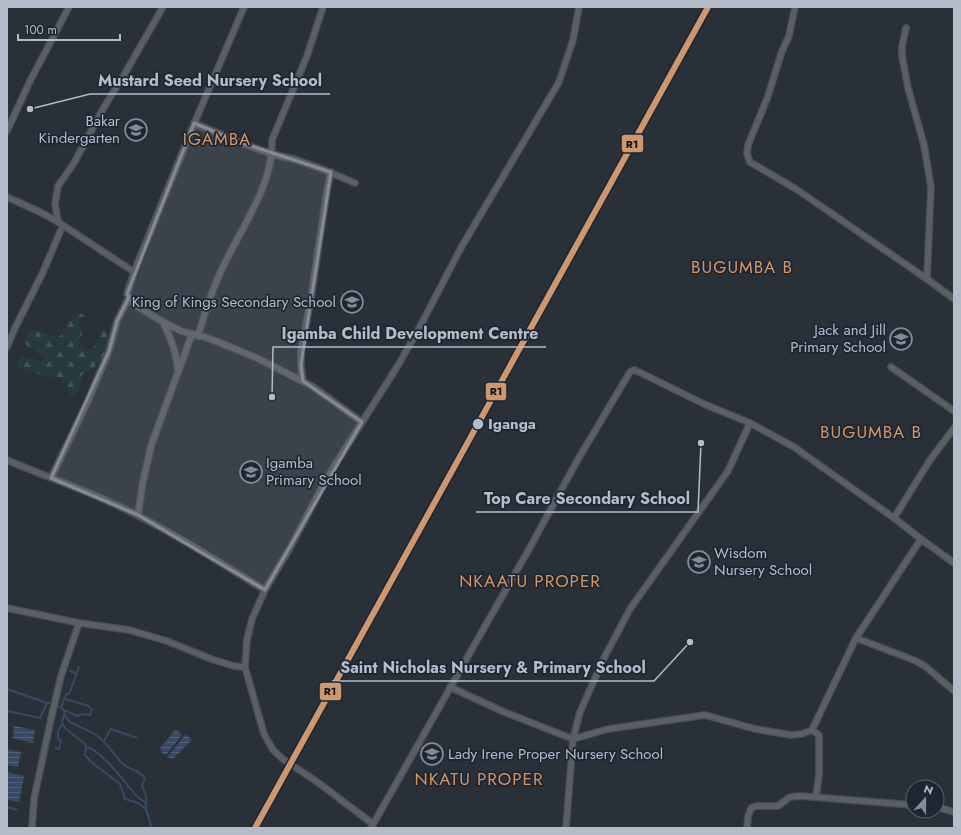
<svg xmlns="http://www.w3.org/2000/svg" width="961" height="835" font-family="Jost,sans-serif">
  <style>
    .forest { fill: url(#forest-firs) }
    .water { fill: url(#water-rules) }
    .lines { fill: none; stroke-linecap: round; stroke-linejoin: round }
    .stream { stroke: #384963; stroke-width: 2 }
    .minor-casing { stroke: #484c53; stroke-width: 8 }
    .minor { stroke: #5a5e66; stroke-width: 5.5 }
    .rail-1-casing { stroke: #1d2633; stroke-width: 9 }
    .rail-1 { stroke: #cd976f; stroke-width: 6 }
    .marked { fill: #848b96; fill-opacity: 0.2; stroke: #848b96; stroke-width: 3; stroke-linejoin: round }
    .stop-dot { fill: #b4bcc9; stroke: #1d2633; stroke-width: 1.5 }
    .labels { text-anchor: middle; stroke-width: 3.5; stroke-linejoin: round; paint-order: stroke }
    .poi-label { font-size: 15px; fill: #b4bcc9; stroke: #1d2633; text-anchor: end }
    .stop-label { font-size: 15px; font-weight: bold; fill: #b4bcc9; stroke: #1d2633; text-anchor: start }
    .quarter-label { font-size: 17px; letter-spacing: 1px; fill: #d59563; stroke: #1d2633 }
    .leader { fill: none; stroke: #b4bcc9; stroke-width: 1.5 }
    .callout-dot { fill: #b4bcc9; stroke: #1d2633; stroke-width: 1.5 }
    .callout-label { font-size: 16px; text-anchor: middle; font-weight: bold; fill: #b4bcc9; stroke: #1d2633; stroke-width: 3.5; stroke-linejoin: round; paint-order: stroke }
    .line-badge { stroke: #1d2633; stroke-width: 1.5 }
    .pale-badge-label { font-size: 11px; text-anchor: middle; font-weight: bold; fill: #111 }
  </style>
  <defs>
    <pattern id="forest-firs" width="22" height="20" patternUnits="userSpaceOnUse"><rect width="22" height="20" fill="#273a3e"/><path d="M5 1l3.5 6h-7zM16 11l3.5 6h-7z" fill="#445559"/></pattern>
    <pattern id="water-rules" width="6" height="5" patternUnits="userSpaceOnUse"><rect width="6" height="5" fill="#384963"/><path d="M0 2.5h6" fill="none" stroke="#526178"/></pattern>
  </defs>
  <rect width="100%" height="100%" fill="#2a3038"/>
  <path class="forest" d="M 78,312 L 84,315 L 78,324 L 81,329 L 82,334 L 79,340 L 80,347 L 88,351 L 95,346 L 103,328 C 104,329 106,331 107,333 C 111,342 103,358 96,365 C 93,369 86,371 81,376 L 80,386 L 77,395 L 70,395 C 64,373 56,380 38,374 C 31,372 24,369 17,367 L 17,362 L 20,357 C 28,357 35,361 43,361 L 44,356 C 37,351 30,349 24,342 L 26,335 L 32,330 L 58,337 L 64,333 L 72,315 Z"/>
  <g class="water">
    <path d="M 14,726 L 35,730 L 33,743 L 13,738 Z"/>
    <path d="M 176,729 L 182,735 L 166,755 L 163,754 L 160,748 Z"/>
    <path d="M 186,734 L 192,740 L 173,759 L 167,757 Z"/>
    <path d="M 7,749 L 21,752 L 18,767 L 7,765 Z"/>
    <path d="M 7,772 L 24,776 L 19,802 L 7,800 Z"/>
  </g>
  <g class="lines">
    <g class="stream">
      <path d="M 70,671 L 77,674"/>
      <path d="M 7,689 L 47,703 L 50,703"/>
      <path d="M 58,706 L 64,710 C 64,714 65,717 69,721 C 73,725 89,730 96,735 C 107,742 113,754 122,763 C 129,770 138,769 145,778 L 142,786 L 146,795 L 146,809 L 152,828"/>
      <path d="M 61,708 L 66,694 L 69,694 L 79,667"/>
      <path d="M 64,710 L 77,716 L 82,714 L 90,715 L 92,710 L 89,706 L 65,699"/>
      <path d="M 7,711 L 40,718 L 47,703"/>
      <path d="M 64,715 L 62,723 L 66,729 L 85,744 L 86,747 L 85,755 L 90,761 L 120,784 L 125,799 L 138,803 L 146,809"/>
      <path d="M 104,741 L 111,729 L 137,738"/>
      <path d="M 86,747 C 99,748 125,782 134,793 C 137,797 142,800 146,803"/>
      <path d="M 55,748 L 59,749 L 61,740 L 58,739 L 58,731 L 62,724"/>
      <path d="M 7,807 L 17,810"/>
    </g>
    <g class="minor-casing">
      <g id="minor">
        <path d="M 795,7 L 789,36 L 782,51 L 767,99 L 748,145 L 747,154 L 750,162 L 796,189 L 927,279"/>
        <path d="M 906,28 L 902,47 L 902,56 L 908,88 L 924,145 L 931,187 L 927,279 L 954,299"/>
        <path d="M 194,123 L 239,142 L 272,154 L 294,159 L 322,169 L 355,183"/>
        <path d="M 7,131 L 30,81 L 69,7"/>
        <path d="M 7,197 L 40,212 L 58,222 L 134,272 L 127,294 L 135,305 L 163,322 L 181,331 L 208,338 L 257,358 L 312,386 L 362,422"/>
        <path d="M 58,222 L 55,204 L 58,186 L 74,163 L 103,109 L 124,75 L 163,7"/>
        <path d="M 134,272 L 191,131 L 244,7"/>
        <path d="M 163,322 C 171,338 177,353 178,371"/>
        <path d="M 198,336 C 205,312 212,289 223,267 C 241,228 274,184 272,140 L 307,56 L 323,7"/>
        <path d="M 7,347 L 15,328 L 43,272 L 63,225"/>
        <path d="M 891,367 L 954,411"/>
        <path d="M 303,381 L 301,365 L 301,351 L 311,298 L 327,191 L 331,172"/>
        <path d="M 954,428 L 930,460 L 894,518 L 921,539 L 954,563"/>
        <path d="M 7,460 C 39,474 72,485 103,499 C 160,524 212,558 265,590"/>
        <path d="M 51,478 L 87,403 L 109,351 L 117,321 L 129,297"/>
        <path d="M 138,515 L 143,481 L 152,443 L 192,334"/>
        <path d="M 7,608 L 79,623 L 129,630 L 167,641 L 211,659 L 234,666 L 245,667"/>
        <path d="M 856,638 L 916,661 L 926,667 L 954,691"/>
        <path d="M 450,687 L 504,712 L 573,739 L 608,729 L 705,715 L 755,729 L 791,735 L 802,734 L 812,730 L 856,638 L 921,539"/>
        <path d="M 812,730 L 819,735 L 819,775 L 816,797"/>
        <path d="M 937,807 L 954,812"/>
        <path d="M 373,824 L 316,781 L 284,760 L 273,750 L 264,734 L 245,667 L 247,640 L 252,619 L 265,590 L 290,548 L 328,476 L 397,367 L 416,334 L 462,246 L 559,82 L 573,40 L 579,7"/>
        <path d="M 32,828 L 34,799 L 51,719 L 61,676 L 79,623"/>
        <path d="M 371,828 L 480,635 L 528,551 L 577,461 L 630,372 L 634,370 L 639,372 L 704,404 L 750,423 L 794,447 L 894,518"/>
        <path d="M 566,828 L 573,739 L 580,712 L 604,658 L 630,609 L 728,471 L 750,423"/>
        <path d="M 747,828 L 748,817 L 751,808 L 757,806 L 778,806 L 790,797 L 801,796 L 913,805"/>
      </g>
    </g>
    <use href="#minor" class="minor"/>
    <g class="rail-1-casing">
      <path id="rail-1" d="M 255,828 L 708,7"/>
    </g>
    <use href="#rail-1" class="rail-1"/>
  </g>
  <path class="marked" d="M 194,123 L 239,142 L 331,172 L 301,365 L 303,381 L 362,422 L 265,590 L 138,515 L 51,478 L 109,351 L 117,321 L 129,297 L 127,294 Z"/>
  <defs>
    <g id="school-ring" transform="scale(1.15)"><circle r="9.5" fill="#1d2633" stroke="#848b96" stroke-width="1.5"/><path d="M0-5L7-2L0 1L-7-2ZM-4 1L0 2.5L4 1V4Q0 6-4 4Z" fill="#848b96"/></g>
  </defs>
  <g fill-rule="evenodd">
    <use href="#school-ring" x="136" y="130"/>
    <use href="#school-ring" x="352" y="302"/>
    <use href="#school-ring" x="901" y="339"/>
    <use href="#school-ring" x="251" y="472"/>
    <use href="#school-ring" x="699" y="562"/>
    <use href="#school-ring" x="432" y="754"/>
  </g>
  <circle class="stop-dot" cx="478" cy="424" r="6"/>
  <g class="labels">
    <g class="poi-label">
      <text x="120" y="126">Bakar<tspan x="120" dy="17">Kindergarten</tspan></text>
      <text x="336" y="307">King of Kings Secondary School</text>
      <text x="886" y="335">Jack and Jill<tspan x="886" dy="17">Primary School</tspan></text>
      <text x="266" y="468" text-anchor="start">Igamba<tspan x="266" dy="17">Primary School</tspan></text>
      <text x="714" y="558" text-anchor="start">Wisdom<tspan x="714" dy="17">Nursery School</tspan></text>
      <text x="448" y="759" text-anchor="start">Lady Irene Proper Nursery School</text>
    </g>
    <g class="stop-label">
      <text x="488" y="429">Iganga</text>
    </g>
    <g class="quarter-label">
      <text x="217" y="145">IGAMBA</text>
      <text x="742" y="273">BUGUMBA B</text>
      <text x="871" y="438">BUGUMBA B</text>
      <text x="530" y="587">NKAATU PROPER</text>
      <text x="479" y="785">NKATU PROPER</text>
    </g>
  </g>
  <path class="leader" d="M30 109L90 94H330M272 397L273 347H546M701 443L698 512H476M690 642L654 681H332"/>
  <g class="callout-dot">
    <circle cx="30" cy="109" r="4"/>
    <circle cx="272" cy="397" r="4"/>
    <circle cx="701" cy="443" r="4"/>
    <circle cx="690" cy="642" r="4"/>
  </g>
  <g class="callout-label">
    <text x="210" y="86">Mustard Seed Nursery School</text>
    <text x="410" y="339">Igamba Child Development Centre</text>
    <text x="587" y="504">Top Care Secondary School</text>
    <text x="493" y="673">Saint Nicholas Nursery &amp; Primary School</text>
  </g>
  <g class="line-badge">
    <rect x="621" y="134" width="23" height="19" rx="4" fill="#cd976f"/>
    <rect x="485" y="382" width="22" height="19" rx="4" fill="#cd976f"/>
    <rect x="319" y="682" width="23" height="19" rx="4" fill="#cd976f"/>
  </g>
  <g class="pale-badge-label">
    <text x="632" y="148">R1</text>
    <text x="496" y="395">R1</text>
    <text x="330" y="695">R1</text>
  </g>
  <rect width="961" height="835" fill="none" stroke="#b4bcc9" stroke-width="16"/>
  <g transform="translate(925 799) rotate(21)"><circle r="19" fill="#1d2633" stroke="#59626f"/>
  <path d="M0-3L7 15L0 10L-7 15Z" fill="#848b96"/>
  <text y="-6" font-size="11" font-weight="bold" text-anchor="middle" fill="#b4bcc9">N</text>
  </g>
  <path d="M18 34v6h102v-6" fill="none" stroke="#b4bcc9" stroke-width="2"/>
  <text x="24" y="34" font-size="12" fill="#b4bcc9" stroke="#1d2633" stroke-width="3" paint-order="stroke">100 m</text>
</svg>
